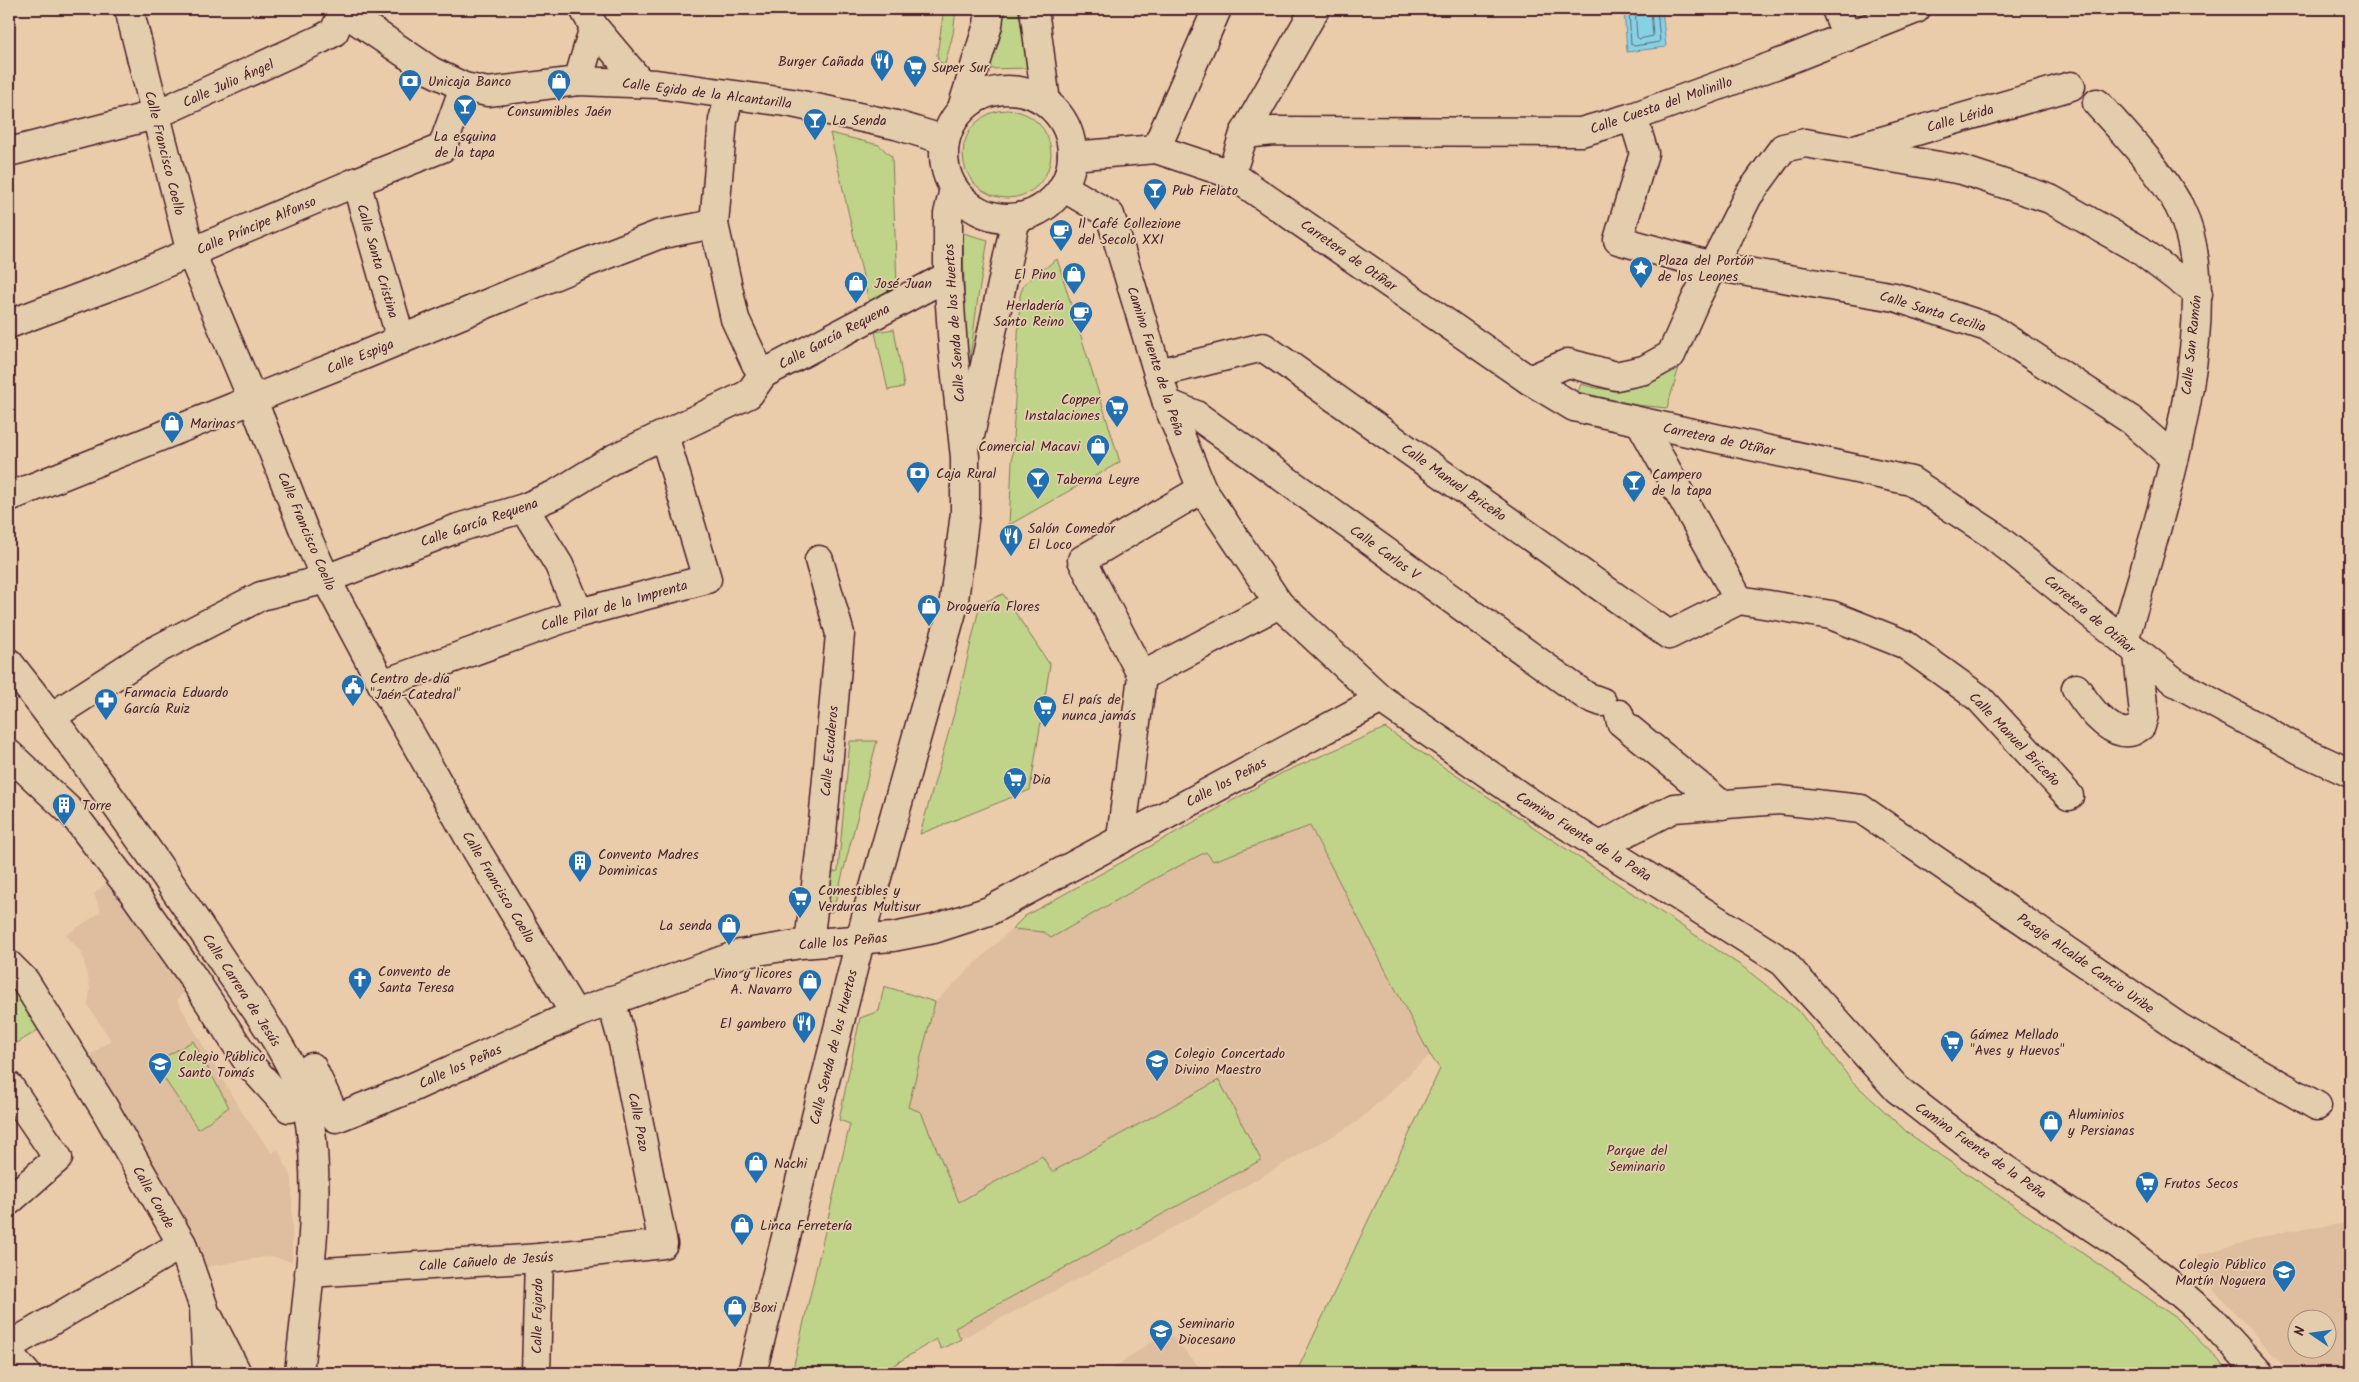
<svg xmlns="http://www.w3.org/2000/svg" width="2359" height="1382" font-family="Kalam,sans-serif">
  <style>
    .built { fill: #dfbd9f; fill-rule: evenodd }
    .green { fill: #bfd389; stroke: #84795a }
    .water { fill: #86d2e5; stroke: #6e8a9b }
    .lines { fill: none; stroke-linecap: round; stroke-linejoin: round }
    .shore { stroke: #626775; stroke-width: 1 }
    .minor-casing { stroke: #4a1f2b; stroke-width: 31 }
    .major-casing { stroke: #4a1f2b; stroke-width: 31 }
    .minor { stroke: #e4cdad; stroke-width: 28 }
    .major { stroke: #e4cdad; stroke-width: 28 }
    .labels { text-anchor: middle; stroke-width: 4; stroke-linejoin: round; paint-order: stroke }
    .poi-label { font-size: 14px; fill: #4a1f2b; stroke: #e4cdad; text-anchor: start }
    .street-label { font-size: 14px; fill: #4a1f2b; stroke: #e4cdad }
    .park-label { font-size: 14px; fill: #563134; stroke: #e4cdad }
  </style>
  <rect width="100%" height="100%" fill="#eaccab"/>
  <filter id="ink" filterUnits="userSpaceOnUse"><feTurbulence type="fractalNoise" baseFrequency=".02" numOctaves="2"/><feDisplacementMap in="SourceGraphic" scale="10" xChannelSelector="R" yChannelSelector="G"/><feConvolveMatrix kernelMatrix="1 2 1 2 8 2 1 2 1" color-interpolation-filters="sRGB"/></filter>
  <g filter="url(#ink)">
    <g class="built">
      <path d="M 1282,773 L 1430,1055 L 1357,1122 L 1123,1256 L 941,1349 L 881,1224 L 891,1171 L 935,1002 L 1025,916 Z"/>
      <path d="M 107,883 L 184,992 L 177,1000 L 239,1108 L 272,1153 L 278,1149 L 292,1179 L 292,1262 L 271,1256 L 206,1267 L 81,1062 L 111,1040 L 88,1006 L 90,988 L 82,953 L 66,935 L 101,912 L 94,894 Z"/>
      <path d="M 2350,1223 L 2350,1373 L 2290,1373 L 2193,1267 L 2198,1255 L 2286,1231 ZM 2296,1320 L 2326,1320 L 2326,1350 L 2296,1350 Z"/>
      <path d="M 1167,1331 L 1205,1373 L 1106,1373 Z"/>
    </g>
    <g class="green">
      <path d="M 944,9 L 956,9 L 953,34 L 945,64 L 939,62 L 937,55 Z"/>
      <path d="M 1005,9 L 1018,9 L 1030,68 L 989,69 L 1000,38 Z"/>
      <circle cx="1007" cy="154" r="44"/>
      <path d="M 830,133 L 879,145 L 892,157 L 897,285 L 869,302 Z"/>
      <path d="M 963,233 L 988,240 L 978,297 L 966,389 Z"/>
      <path d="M 1057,259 L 1120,462 L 1009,525 L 1020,295 L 1024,284 Z"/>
      <path d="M 894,329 L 904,387 L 888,390 L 875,332 Z"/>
      <path d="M 1682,357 L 1667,408 L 1636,405 L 1578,392 L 1581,384 C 1625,398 1649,385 1682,357 Z"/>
      <path d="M 1003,594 L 1050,665 L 1030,790 L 920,834 L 957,703 L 980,604 Z"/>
      <path d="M 1385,728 L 1743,967 L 1798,1010 L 1852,1081 L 1908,1133 L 2178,1319 L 2231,1373 L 1296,1373 L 1440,1069 L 1430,1055 L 1310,826 L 1213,861 L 1206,852 L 1152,880 L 1051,938 L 1044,932 L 1012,929 L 1025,916 L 1282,773 Z"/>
      <path d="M 850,741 L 877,741 L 834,907 L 832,912 L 825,912 L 829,873 L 838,871 Z"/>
      <path d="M 9,977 L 43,1027 L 9,1048 Z"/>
      <path d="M 884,986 L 935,1002 L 908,1107 L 921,1112 L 959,1202 L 1042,1156 L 1052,1172 L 1219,1080 L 1261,1160 L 955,1328 L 961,1339 L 941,1349 L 936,1339 L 881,1373 L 792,1373 L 850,1124 L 839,1120 L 860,1018 L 879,1011 Z"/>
      <path d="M 193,1041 L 229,1107 L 198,1129 L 154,1063 Z"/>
    </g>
    <path class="water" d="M 1624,9 L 1662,9 L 1666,47 L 1627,52 Z"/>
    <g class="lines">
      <g class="shore">
        <path d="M 1629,9 L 1631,44 L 1634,46 L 1660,42 L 1657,9"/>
        <path d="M 1635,9 L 1637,37 L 1639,39 L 1653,36 L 1651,9"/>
      </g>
      <g class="minor-casing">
        <g id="minor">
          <path d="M 129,9 L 191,253 L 252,398 L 303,528 L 326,579 L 382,684 L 471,841 L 575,1014"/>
          <path d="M 340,9 L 431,71 L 464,87 L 488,92 L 578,81 L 656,84 L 792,103 L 896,125 L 945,140"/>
          <path d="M 584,9 L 594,27 L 641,83"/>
          <path d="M 1836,9 L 1847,37"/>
          <path d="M 578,81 L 594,27"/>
          <path d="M 730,95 L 723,120 L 714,224 L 735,319 L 756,364 L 763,374"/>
          <path d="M 2097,103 C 2126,135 2158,168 2179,206 C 2232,309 2154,533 2124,641"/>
          <path d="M 1633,117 L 1644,153 L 1618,240 L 1712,266 L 1895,297 L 1990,328 L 2131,420 L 2174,458"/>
          <path d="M 1244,134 L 1274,131 L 1581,132 L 1633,117 L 1775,65 L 1916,9"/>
          <path d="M 1858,148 L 2071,86"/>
          <path d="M 1156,149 L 1217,9"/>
          <path d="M 9,152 L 155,115 L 321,39 L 334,32 L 343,11"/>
          <path d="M 1072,156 L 1156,149 L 1231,174 L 1529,380 L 1574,407 L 1911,481 L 1993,535 L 2175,682 L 2300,750 L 2350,773"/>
          <path d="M 1231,174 L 1244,134 L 1315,9"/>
          <path d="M 356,182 L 401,340"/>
          <path d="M 1063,187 L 1110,215 L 1167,403 L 1202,489 L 1279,604 L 1381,699 L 1520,796 L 1783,962 L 1897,1089 L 1970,1146 L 2118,1244 L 2165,1280 L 2208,1317 L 2259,1373"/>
          <path d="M 9,324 L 121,282 L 356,182 L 442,148 L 464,87"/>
          <path d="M 1158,373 L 1263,347 L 1669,635 L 1739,600 L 1831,615 L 1904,644 L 1979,698 L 2069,796"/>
          <path d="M 1529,380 L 1568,363 L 1616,376 L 1644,370 L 1671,355 L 1695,301 L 1748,196 L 1783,148 L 1805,143 L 1962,170 L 2050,199 L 2140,250 L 2198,294"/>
          <path d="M 1167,403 L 1196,415 L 1586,696 L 1602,702"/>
          <path d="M 1640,422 L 1739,600"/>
          <path d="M 970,436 L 1016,218"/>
          <path d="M 9,497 L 364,355 L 575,267 L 658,235 L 714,224"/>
          <path d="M 524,508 L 559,565 L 579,613"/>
          <path d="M 9,663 C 86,760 157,861 225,965 C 256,1011 302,1067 310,1124 C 322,1204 307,1293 299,1373"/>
          <path d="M 1142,676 L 1279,604"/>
          <path d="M 382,684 L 579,613 L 707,579 L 664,435"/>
          <path d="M 2076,688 C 2086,704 2108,735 2130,732 C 2134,731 2138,728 2141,726 L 2144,715 L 2138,654"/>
          <path d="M 1619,714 L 1621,722 L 1722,805"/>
          <path d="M 51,717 L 152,652 L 261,596 L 326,579 L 458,528 L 524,508 L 556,494 L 615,458 L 749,394 L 763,374 L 948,276"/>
          <path d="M 9,754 L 73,814 L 132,891 L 192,976 L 250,1065 L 289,1108"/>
          <path d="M 1121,838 L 1142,676 L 1082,560 L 1202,489"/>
          <path d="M 1600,846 L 1674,808 L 1779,800 L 1861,809 L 2180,1028 L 2317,1106"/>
          <path d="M 809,943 L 821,844 L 840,634 L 819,560"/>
          <path d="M 9,965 L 25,981 L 103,1106 L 182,1244 L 204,1308 L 207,1373"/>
          <path d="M 312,1067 L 336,1118 L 409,1089 L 575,1014 L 740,954 L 801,944 L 893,937 L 934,929 L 989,911 L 1381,699"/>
          <path d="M 9,1086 L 58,1158 L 9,1201"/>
          <path d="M 309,1273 L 539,1258 L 663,1244 L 623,1043 L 611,1000"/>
          <path d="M 209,1318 L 237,1373"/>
          <path d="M 9,1346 L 182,1244"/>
          <path d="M 9,1354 L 26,1373"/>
          <path d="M 536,1373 L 539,1258"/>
          <path d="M 752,1373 L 868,909 L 953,608 L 965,513 L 965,457 L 953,349 L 948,276 L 948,214 L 954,189"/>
        </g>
      </g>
      <g class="major-casing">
        <g id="major">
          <path d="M 1034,9 L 1046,102"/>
          <circle cx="1008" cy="154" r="64"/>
          <path d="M 962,108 L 988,25 L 990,9"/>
        </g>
      </g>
      <use href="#minor" class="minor"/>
      <use href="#major" class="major"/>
    </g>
  </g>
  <defs>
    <g id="restaurant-pin" transform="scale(1.25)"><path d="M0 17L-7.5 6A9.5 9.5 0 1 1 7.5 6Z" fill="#1f6fb2" stroke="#e4cdad"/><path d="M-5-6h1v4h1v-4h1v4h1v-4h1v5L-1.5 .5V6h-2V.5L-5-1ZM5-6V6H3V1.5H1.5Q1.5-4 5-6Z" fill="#fff"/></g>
    <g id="supermarket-pin" transform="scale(1.25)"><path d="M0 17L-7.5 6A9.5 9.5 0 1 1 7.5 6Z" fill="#1f6fb2" stroke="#e4cdad"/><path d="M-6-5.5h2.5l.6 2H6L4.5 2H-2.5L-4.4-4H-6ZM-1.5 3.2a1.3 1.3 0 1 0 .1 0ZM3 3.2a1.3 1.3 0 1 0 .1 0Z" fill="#fff"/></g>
    <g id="bank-pin" transform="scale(1.25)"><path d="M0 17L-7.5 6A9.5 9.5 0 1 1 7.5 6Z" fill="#1f6fb2" stroke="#e4cdad"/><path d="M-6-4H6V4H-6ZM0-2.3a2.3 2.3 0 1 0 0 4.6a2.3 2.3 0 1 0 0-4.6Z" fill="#fff"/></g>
    <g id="shop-pin" transform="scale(1.25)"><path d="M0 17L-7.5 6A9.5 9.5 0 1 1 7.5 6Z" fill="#1f6fb2" stroke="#e4cdad"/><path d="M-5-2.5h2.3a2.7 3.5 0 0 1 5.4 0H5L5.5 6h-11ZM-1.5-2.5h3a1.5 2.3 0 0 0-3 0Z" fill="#fff"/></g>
    <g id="bar-pin" transform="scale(1.25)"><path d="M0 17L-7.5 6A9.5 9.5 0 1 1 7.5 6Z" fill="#1f6fb2" stroke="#e4cdad"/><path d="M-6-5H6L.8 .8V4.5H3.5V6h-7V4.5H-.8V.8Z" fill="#fff"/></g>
    <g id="cafe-pin" transform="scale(1.25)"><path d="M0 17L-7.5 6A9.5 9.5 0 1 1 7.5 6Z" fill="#1f6fb2" stroke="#e4cdad"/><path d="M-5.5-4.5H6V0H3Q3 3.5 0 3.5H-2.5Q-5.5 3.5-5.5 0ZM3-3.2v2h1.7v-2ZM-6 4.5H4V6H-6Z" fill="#fff"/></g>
    <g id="sight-pin" transform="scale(1.25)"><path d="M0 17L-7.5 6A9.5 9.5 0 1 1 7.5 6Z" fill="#1f6fb2" stroke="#e4cdad"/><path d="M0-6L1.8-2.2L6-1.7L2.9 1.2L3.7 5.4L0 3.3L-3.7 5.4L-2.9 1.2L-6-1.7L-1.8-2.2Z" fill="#fff"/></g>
    <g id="civic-pin" transform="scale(1.25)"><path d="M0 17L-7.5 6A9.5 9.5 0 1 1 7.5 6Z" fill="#1f6fb2" stroke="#e4cdad"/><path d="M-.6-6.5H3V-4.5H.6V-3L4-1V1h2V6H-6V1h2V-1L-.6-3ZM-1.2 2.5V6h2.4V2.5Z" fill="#fff"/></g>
    <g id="pharmacy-pin" transform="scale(1.25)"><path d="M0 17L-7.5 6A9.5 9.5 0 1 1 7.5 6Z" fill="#1f6fb2" stroke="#e4cdad"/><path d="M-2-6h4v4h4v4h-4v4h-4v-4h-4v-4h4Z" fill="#fff"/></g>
    <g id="building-pin" transform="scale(1.25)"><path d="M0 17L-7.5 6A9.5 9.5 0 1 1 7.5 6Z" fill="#1f6fb2" stroke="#e4cdad"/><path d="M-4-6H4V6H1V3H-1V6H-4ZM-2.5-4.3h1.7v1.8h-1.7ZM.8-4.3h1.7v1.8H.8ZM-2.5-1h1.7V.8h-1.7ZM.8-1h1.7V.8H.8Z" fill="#fff"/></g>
    <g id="church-pin" transform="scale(1.25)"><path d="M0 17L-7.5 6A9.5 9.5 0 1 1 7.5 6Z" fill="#1f6fb2" stroke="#e4cdad"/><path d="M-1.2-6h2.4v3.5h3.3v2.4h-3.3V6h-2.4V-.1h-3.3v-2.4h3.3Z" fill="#fff"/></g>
    <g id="school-pin" transform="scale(1.25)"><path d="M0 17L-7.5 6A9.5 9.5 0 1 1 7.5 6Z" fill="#1f6fb2" stroke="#e4cdad"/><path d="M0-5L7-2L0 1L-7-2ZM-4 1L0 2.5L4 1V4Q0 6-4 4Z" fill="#fff"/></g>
    <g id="university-pin" transform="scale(1.25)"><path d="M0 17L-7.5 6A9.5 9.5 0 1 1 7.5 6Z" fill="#1f6fb2" stroke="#e4cdad"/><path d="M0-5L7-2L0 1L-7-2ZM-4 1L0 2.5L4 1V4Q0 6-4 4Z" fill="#fff"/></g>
  </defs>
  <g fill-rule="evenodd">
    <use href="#restaurant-pin" x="882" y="61"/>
    <use href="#supermarket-pin" x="915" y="67"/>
    <use href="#bank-pin" x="410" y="81"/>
    <use href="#shop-pin" x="559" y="81"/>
    <use href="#bar-pin" x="465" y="106"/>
    <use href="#bar-pin" x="815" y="120"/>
    <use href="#bar-pin" x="1155" y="190"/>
    <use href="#cafe-pin" x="1061" y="231"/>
    <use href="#sight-pin" x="1641" y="268"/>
    <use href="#shop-pin" x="1074" y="274"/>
    <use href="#shop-pin" x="856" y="283"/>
    <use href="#cafe-pin" x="1081" y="313"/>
    <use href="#supermarket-pin" x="1117" y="407"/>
    <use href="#shop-pin" x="172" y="423"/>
    <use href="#shop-pin" x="1098" y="446"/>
    <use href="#bank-pin" x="918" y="473"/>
    <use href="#bar-pin" x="1038" y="479"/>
    <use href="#bar-pin" x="1634" y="482"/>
    <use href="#restaurant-pin" x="1011" y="536"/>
    <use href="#shop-pin" x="929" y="606"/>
    <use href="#civic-pin" x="353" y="686"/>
    <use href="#pharmacy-pin" x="106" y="700"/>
    <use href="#supermarket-pin" x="1045" y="707"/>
    <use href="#supermarket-pin" x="1015" y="779"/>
    <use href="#building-pin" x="64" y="805"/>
    <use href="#building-pin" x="580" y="862"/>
    <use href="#supermarket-pin" x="800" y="898"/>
    <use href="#shop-pin" x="729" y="925"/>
    <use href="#church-pin" x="360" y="979"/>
    <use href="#shop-pin" x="810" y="981"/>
    <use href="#restaurant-pin" x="804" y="1023"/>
    <use href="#supermarket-pin" x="1952" y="1042"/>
    <use href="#school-pin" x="1157" y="1061"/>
    <use href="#school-pin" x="160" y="1064"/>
    <use href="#shop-pin" x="2051" y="1122"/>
    <use href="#shop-pin" x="756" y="1163"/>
    <use href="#supermarket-pin" x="2147" y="1183"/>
    <use href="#shop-pin" x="742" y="1225"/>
    <use href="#school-pin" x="2284" y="1272"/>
    <use href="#shop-pin" x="735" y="1307"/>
    <use href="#university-pin" x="1161" y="1331"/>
  </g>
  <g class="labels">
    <g class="poi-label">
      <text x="864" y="66" text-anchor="end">Burger Cañada</text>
      <text x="932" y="72">Super Sur</text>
      <text x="428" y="86">Unicaja Banco</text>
      <text x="559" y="116" text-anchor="middle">Consumibles Jaén</text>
      <text x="832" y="125">La Senda</text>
      <text x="465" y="141" text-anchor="middle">La esquina<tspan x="465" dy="16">de la tapa</tspan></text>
      <text x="1172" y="195">Pub Fielato</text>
      <text x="1078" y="228">Il Café Collezione<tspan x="1078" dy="16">del Secolo XXI</tspan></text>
      <text x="1658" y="265">Plaza del Portón<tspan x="1658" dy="16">de los Leones</tspan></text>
      <text x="1056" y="279" text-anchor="end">El Pino</text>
      <text x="874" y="288">José Juan</text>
      <text x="1064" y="310" text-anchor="end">Herladería<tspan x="1064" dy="16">Santo Reino</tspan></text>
      <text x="1100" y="404" text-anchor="end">Copper<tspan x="1100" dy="16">Instalaciones</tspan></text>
      <text x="190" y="428">Marinas</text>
      <text x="1080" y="451" text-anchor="end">Comercial Macavi</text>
      <text x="936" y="478">Caja Rural</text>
      <text x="1652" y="479">Campero<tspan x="1652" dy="16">de la tapa</tspan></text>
      <text x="1056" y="484">Taberna Leyre</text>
      <text x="1028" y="533">Salón Comedor<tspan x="1028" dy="16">El Loco</tspan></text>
      <text x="946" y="611">Droguería Flores</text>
      <text x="370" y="683">Centro de día<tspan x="370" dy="16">"Jaén-Catedral"</tspan></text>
      <text x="124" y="697">Farmacia Eduardo<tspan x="124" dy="16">García Ruiz</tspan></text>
      <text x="1062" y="704">El país de<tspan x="1062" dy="16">nunca jamás</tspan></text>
      <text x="1032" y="784">Dia</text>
      <text x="82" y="810">Torre</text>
      <text x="598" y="859">Convento Madres<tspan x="598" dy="16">Dominicas</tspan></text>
      <text x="818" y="895">Comestibles y<tspan x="818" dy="16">Verduras Multisur</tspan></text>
      <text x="712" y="930" text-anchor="end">La senda</text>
      <text x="378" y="976">Convento de<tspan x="378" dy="16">Santa Teresa</tspan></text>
      <text x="792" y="978" text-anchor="end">Vino y licores<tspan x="792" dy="16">A. Navarro</tspan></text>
      <text x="786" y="1028" text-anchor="end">El gambero</text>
      <text x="1970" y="1039">Gámez Mellado<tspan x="1970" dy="16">"Aves y Huevos"</tspan></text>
      <text x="1174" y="1058">Colegio Concertado<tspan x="1174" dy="16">Divino Maestro</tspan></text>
      <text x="178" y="1061">Colegio Público<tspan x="178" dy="16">Santo Tomás</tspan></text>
      <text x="2068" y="1119">Aluminios<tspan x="2068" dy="16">y Persianas</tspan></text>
      <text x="774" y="1168">Nachi</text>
      <text x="2164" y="1188">Frutos Secos</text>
      <text x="760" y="1230">Linca Ferretería</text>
      <text x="2266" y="1269" text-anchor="end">Colegio Público<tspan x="2266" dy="16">Martín Noguera</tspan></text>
      <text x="752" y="1312">Boxi</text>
      <text x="1178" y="1328">Seminario<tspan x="1178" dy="16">Diocesano</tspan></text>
    </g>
    <g class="street-label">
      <text transform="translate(228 83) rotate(-24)" y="5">Calle Julio Ángel</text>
      <text transform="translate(707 93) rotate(7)" y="5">Calle Egido de la Alcantarilla</text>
      <text transform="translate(1661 105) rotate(-19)" y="5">Calle Cuesta del Molinillo</text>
      <text transform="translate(1960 118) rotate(-16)" y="5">Calle Lérida</text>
      <text transform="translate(165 153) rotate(76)" y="5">Calle Francisco Coello</text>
      <text transform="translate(256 225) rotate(-23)" y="5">Calle Príncipe Alfonso</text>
      <text transform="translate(1349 255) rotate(35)" y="5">Carretera de Otíñar</text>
      <text transform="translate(378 261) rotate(74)" y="5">Calle Santa Cristina</text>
      <text transform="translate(1933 311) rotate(17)" y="5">Calle Santa Cecilia</text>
      <text transform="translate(954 323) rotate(-94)" y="5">Calle Senda de los Huertos</text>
      <text transform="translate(834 336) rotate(-28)" y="5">Calle García Requena</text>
      <text transform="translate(2191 345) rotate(-84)" y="5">Calle San Ramón</text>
      <text transform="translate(360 356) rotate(-22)" y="5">Calle Espiga</text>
      <text transform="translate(1156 361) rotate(72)" y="5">Camino Fuente de la Peña</text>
      <text transform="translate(1719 439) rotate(12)" y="5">Carretera de Otíñar</text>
      <text transform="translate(1454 482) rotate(35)" y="5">Calle Manuel Briceño</text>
      <text transform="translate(479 522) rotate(-19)" y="5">Calle García Requena</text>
      <text transform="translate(307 531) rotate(67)" y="5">Calle Francisco Coello</text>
      <text transform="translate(1385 552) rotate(36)" y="5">Calle Carlos V</text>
      <text transform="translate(614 605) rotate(-16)" y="5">Calle Pilar de la Imprenta</text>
      <text transform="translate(2090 614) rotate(40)" y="5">Carretera de Otíñar</text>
      <text transform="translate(2015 739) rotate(46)" y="5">Calle Manuel Briceño</text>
      <text transform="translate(829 751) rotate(-85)" y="5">Calle Escuderos</text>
      <text transform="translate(1226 782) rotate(-28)" y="5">Calle los Peñas</text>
      <text transform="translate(1584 836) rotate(32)" y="5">Camino Fuente de la Peña</text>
      <text transform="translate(499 887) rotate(59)" y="5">Calle Francisco Coello</text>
      <text transform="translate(843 941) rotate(-5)" y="5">Calle los Peñas</text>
      <text transform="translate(2086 963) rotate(35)" y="5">Pasaje Alcalde Cancio Uribe</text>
      <text transform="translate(242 990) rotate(57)" y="5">Calle Carrera de Jesús</text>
      <text transform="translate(833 1047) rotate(-76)" y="5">Calle Senda de los Huertos</text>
      <text transform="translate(460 1066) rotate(-24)" y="5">Calle los Peñas</text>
      <text transform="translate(639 1122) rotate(79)" y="5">Calle Pozo</text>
      <text transform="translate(1981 1150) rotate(35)" y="5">Camino Fuente de la Peña</text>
      <text transform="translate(154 1197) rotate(60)" y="5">Calle Conde</text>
      <text transform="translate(486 1261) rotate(-4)" y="5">Calle Cañuelo de Jesús</text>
      <text transform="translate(537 1316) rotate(-89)" y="5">Calle Fajardo</text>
    </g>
    <g class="park-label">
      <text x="1637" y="1155">Parque del<tspan x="1637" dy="16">Seminario</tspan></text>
    </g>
  </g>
  <rect width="2359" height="1382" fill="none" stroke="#e4cdad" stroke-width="30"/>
  <rect x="15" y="15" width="2329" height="1352" fill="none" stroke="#4a1f2b" stroke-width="2" filter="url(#ink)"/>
  <g transform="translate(2312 1334) rotate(283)"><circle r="24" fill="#e4cdad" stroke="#a68779"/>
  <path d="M0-4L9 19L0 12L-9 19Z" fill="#1f6fb2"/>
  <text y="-8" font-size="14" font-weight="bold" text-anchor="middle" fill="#4a1f2b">N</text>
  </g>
</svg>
